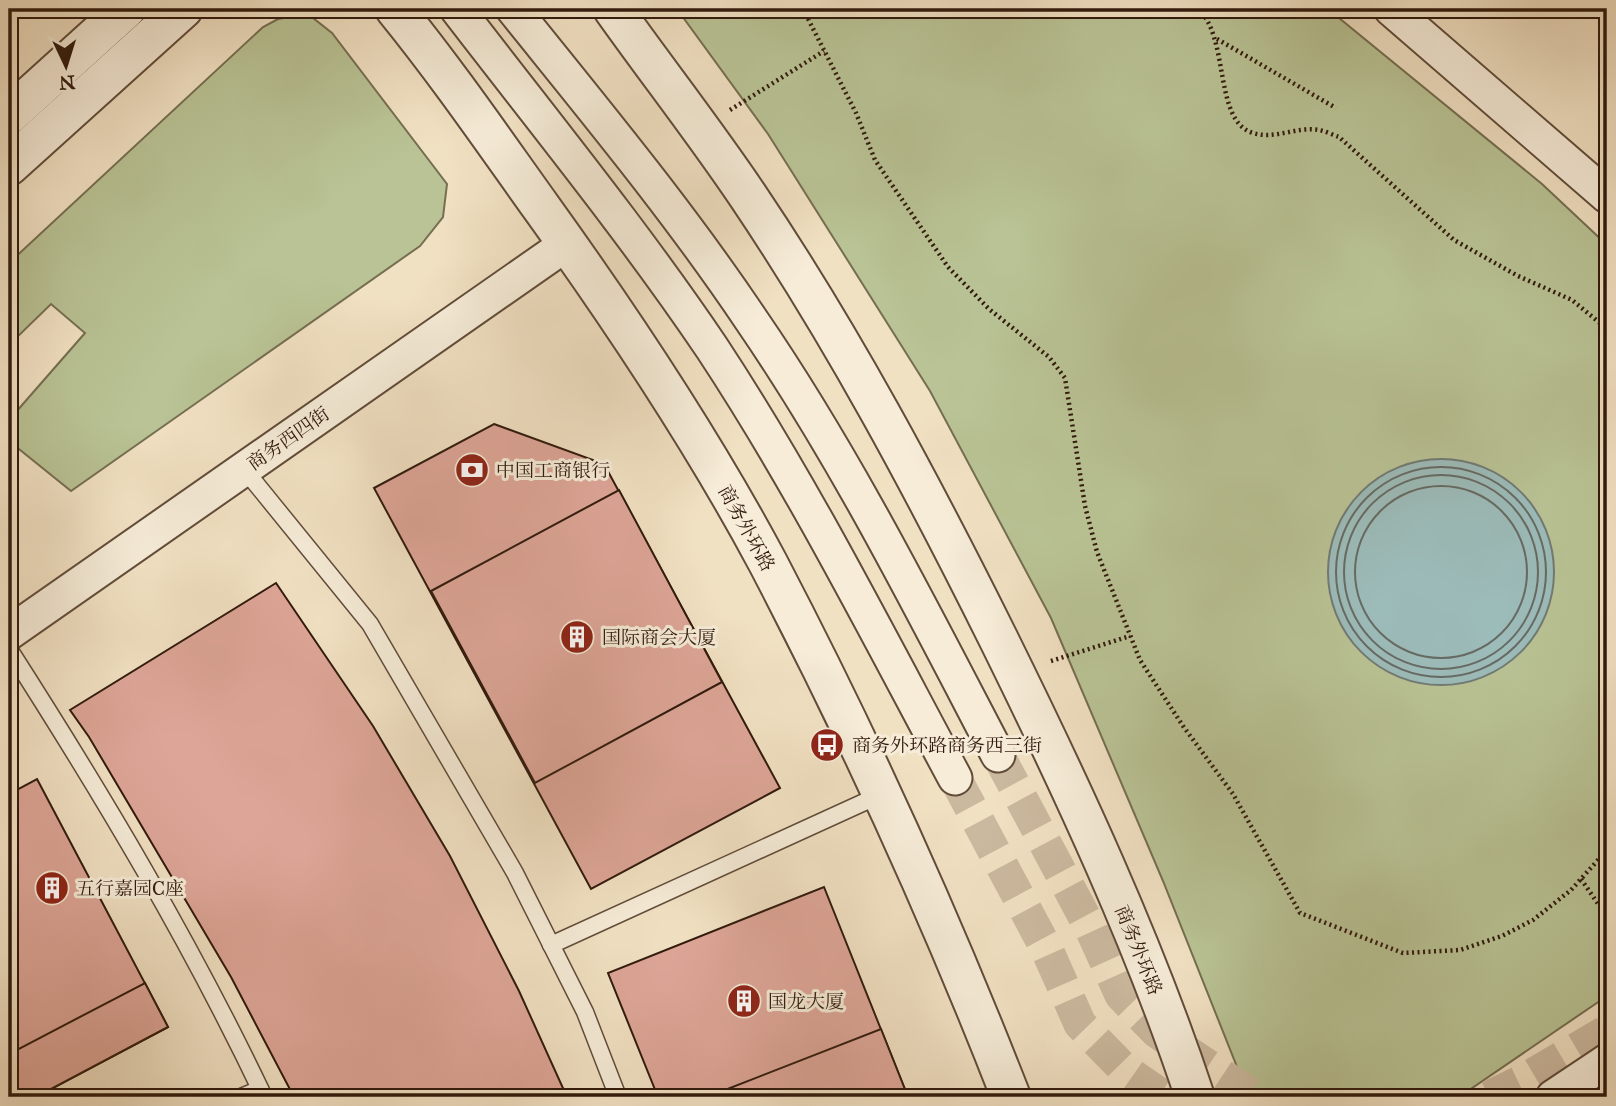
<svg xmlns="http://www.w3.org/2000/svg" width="1616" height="1106" font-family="'IM FELL Great Primer','Noto Serif SC',serif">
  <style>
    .green { fill: #b9c395; stroke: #756e51; stroke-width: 2 }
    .water { fill: #9cbcba; stroke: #717b75; stroke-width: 2 }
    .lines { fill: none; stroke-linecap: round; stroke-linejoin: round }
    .shore { stroke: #666b64; stroke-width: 2 }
    .building { fill: #dda597; stroke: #311a0d; stroke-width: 2 }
    .minor-tunnel { stroke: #cbb99f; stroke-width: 33; stroke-dasharray: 33 17; stroke-linecap: butt }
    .service-casing { stroke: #614c3a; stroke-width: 19 }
    .minor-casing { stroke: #614c3a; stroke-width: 37 }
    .tertiary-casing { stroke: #614c3a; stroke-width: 42 }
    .path { stroke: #311a0d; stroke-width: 4.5; stroke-dasharray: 2 3.5; stroke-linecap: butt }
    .service { stroke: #f6ecd8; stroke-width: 16 }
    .minor { stroke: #f6ecd8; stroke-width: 33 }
    .tertiary { stroke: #f6ecd8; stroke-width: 38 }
    .labels { text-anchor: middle; stroke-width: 6; stroke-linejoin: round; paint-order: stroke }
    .street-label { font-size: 19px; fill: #311a0d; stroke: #f6ecd8 }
    .poi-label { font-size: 19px; fill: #311a0d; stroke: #f6ecd8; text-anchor: start }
  </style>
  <rect width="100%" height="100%" fill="#f1e1c3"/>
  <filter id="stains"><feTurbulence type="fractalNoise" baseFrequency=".00286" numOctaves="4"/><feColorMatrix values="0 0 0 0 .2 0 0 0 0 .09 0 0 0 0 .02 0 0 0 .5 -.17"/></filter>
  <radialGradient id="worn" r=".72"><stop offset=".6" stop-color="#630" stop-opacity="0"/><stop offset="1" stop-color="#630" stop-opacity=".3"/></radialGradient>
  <g class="green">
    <path d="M 677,9 L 1328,9 L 1542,184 L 1607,245 L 1607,996 L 1459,1097 L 1249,1097 L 1163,881 L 1051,618 L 930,391 L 768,134 Z"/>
    <path d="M 300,15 L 313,18 L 332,33 L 447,184 L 443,217 L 420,246 L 71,491 L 9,441 L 9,420 L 85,333 L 51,304 L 9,345 L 9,263 L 263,27 L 278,19 Z"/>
  </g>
  <circle class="water" cx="1441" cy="572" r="113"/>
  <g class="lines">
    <g class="shore">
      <circle cx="1441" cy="572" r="105"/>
      <circle cx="1441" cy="572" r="97"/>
      <circle cx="1441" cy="572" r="86"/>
    </g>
  </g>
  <g class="building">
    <path d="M 494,424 L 604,464 L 780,788 L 591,889 L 374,488 Z"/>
    <path d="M 619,490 L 722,682 L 535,783 L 431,591 Z"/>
    <path d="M 276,583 L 373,726 L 450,856 L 519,991 L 567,1097 L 294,1097 L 231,977 L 89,737 L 70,710 Z"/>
    <path d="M 37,779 L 168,1027 L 36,1097 L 9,1097 L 9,794 Z"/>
    <path d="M 824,887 L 908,1097 L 658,1097 L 608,973 Z"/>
    <path d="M 145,983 L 168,1027 L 36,1097 L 9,1097 L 9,1054 Z"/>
    <path d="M 881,1029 L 908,1097 L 707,1097 Z"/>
  </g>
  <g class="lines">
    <g class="minor-tunnel">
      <path d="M 998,755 L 1092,931 L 1121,995 L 1157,1032 L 1255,1097"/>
      <path d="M 955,778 L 1048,952 L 1080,1024 L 1125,1070 L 1164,1097"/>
      <path d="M 1489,1097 L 1522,1081 L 1607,1031"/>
    </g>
    <g class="service-casing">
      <g id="service">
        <path d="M 244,469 L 370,624 L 515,873 L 585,1012 L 618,1097"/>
        <path d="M 9,649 C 102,794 190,941 264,1097"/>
        <path d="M 551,945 L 882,794"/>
        <path d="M 241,1097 L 260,1089"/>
      </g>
    </g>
    <g class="minor-casing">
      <g id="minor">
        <path d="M 457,9 C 543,121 633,231 712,348 C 803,486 877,633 955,778"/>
        <path d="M 513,9 C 595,111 679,212 752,321 C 846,458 921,608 998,755"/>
        <path d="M 1391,9 L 1607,196"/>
        <path d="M 9,633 L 568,243"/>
        <path d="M 1553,1097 L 1607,1061"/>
      </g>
    </g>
    <g class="tertiary-casing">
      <g id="tertiary">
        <path d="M 395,9 C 447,73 493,140 541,207 C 623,321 702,439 768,563 C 859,737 940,915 1011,1097"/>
        <path d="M 613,9 C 657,71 705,132 748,196 C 843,337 923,487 999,640 C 1072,788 1143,940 1195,1097"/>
        <path d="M 9,115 L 126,9"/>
        <path d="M 9,166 L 183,9"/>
      </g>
    </g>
    <g class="path">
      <path d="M 803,9 L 856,113 L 875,160 L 948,267 L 989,309 L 1049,357 L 1065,378 L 1085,506 L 1097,552 L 1140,660 L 1183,726 L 1233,794 L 1300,913 L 1403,953 L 1460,950 L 1502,936 L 1533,920 L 1571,890 L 1607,850"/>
      <path d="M 1198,9 C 1230,37 1213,121 1253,133 C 1275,140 1297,126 1319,130 C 1325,131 1333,135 1339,137 L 1454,240 L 1518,276 L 1572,300 L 1607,329"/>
      <path d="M 1217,39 L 1336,108"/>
      <path d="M 730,110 L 824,51"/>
      <path d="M 1051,661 L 1130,636"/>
      <path d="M 1581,879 L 1607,917"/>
    </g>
    <use href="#service" class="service"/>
    <use href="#minor" class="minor"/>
    <use href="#tertiary" class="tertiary"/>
  </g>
  <defs>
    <g id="bank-disc" transform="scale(1.75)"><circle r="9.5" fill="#8f2418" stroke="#f6ecd8"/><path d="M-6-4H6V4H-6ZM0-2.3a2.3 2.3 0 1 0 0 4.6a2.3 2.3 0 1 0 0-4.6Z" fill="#fff"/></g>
    <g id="building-disc" transform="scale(1.75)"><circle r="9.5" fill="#8f2418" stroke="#f6ecd8"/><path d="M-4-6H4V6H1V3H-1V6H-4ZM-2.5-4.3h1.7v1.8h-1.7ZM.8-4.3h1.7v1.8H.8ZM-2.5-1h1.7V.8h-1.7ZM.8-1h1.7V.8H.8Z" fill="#fff"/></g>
    <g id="bus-disc" transform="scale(1.75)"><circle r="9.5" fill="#8f2418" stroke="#f6ecd8"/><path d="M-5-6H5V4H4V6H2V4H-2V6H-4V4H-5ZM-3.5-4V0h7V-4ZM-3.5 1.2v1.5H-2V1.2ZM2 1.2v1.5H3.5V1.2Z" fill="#fff"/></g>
  </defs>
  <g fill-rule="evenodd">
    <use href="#bank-disc" x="472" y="470"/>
    <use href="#building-disc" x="577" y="637"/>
    <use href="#bus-disc" x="827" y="745"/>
    <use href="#building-disc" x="52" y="888"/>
    <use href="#building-disc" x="744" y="1001"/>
  </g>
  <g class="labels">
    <g class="street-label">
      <text transform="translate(288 438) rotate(-35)" y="7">商务西四街</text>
      <text transform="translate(747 528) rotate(61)" y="7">商务外环路</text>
      <text transform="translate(1139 950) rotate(68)" y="7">商务外环路</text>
    </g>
    <g class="poi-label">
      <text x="496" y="477">中国工商银行</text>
      <text x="602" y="644">国际商会大厦</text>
      <text x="852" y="752">商务外环路商务西三街</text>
      <text x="76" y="895">五行嘉园C座</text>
      <text x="768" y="1008">国龙大厦</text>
    </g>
  </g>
  <rect width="1616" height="1106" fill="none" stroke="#f1e1c3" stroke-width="35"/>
  <rect x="10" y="10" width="1595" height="1085" fill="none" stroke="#311a0d" stroke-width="3.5"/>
  <rect x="18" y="18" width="1581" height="1071" fill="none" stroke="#311a0d" stroke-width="2"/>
  <g transform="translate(66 66) rotate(176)" stroke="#f6ecd8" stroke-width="5" paint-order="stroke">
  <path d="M0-5L12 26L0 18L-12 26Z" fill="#311a0d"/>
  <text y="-10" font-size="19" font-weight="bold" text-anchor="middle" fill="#311a0d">N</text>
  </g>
  <rect width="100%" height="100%" filter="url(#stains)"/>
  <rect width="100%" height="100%" fill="url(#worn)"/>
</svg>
